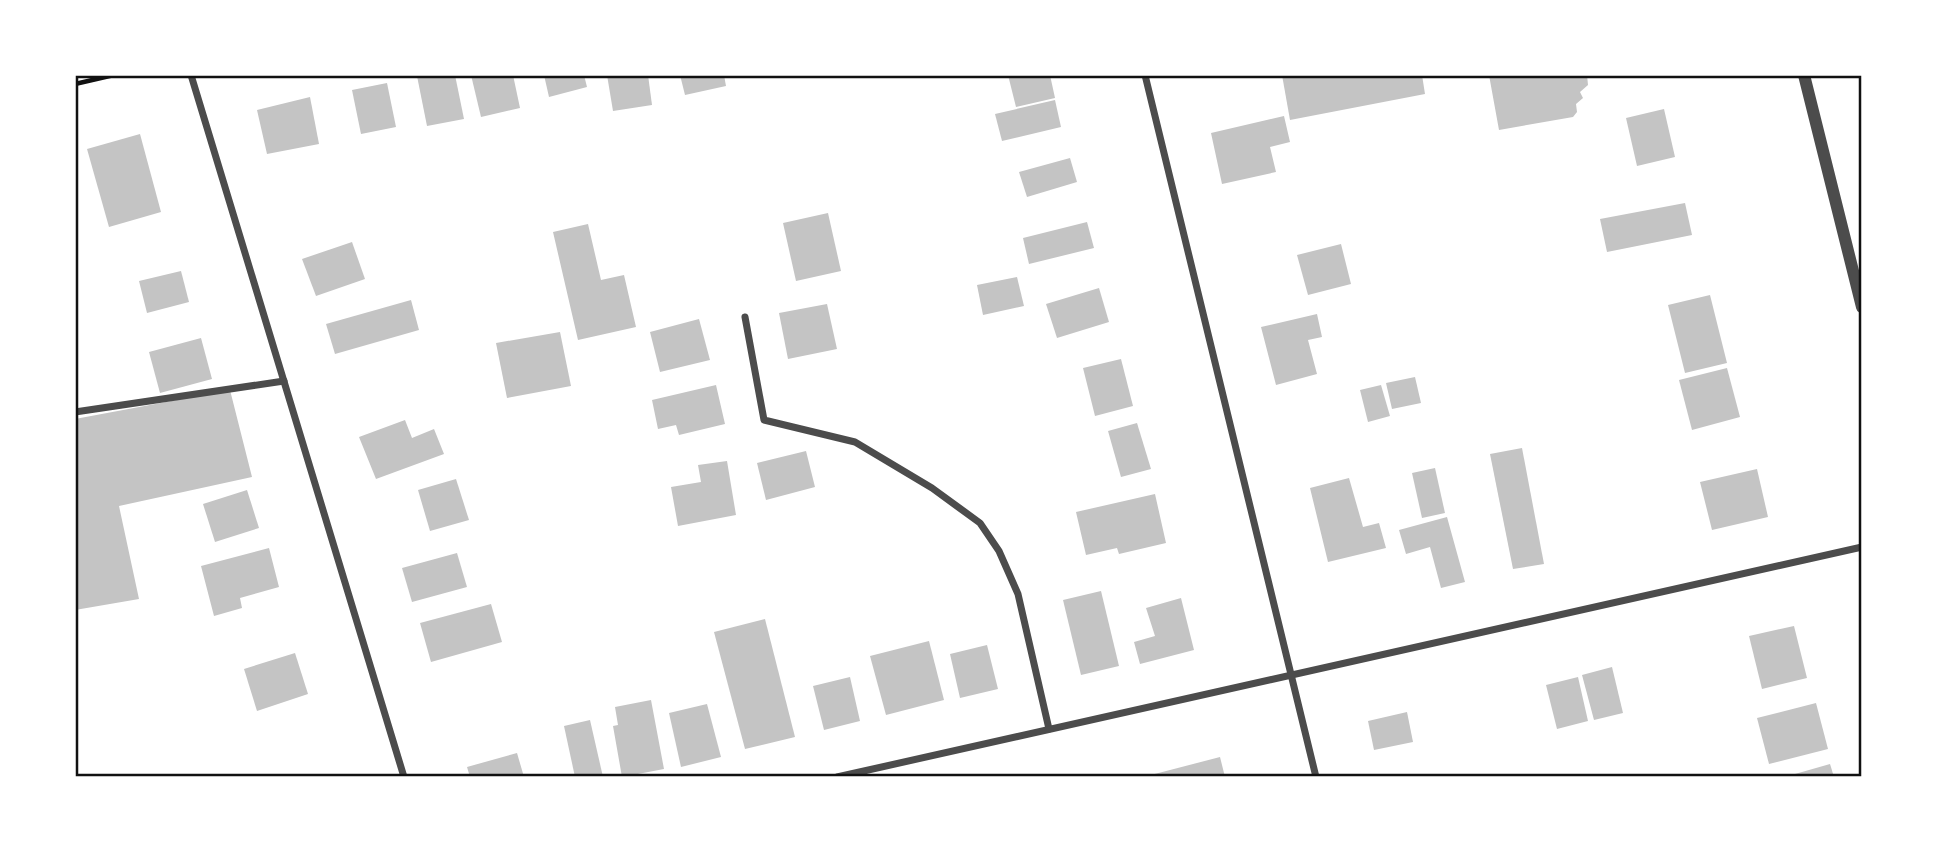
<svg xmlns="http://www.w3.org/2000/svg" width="1937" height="852" font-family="'Noto Sans',sans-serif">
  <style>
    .building { fill: #c4c4c4 }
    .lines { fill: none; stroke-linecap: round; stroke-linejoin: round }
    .path { stroke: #111; stroke-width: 4.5 }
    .minor { stroke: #4c4c4c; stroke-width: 7 }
    .tertiary { stroke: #4c4c4c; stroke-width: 12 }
    .neatline { fill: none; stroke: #111; stroke-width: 2.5 }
  </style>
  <rect width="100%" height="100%" fill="#fff"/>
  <g class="building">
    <path d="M 422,75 L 455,75 L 464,119 L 427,126 L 417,76 Z"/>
    <path d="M 471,75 L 513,75 L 520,108 L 481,117 Z"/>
    <path d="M 544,75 L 584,75 L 587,87 L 549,97 Z"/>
    <path d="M 607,75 L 648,75 L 652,105 L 613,111 Z"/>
    <path d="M 680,75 L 724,75 L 726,86 L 685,95 Z"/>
    <path d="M 1008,75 L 1050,75 L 1055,98 L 1016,107 Z"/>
    <path d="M 1282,75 L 1422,75 L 1425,94 L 1290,120 Z"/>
    <path d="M 1489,75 L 1587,75 L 1588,85 L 1580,92 L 1583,98 L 1576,104 L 1577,112 L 1573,117 L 1499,130 Z"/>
    <path d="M 387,83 L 396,127 L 361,134 L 352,90 Z"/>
    <path d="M 310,97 L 319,144 L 267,154 L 257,110 Z"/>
    <path d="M 1055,100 L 1061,127 L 1002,141 L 995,114 Z"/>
    <path d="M 1664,109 L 1675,157 L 1637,166 L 1626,118 Z"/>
    <path d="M 1284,116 L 1290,142 L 1270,147 L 1276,172 L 1222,184 L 1211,133 Z"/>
    <path d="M 140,134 L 161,212 L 109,227 L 87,149 Z"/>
    <path d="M 1070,158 L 1077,182 L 1027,197 L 1019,172 Z"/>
    <path d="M 1685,203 L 1692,235 L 1607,252 L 1600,219 Z"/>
    <path d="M 828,213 L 841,271 L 796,281 L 783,223 Z"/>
    <path d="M 1087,222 L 1094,248 L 1029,264 L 1023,238 Z"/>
    <path d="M 588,224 L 601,280 L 624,275 L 636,327 L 578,340 L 553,232 Z"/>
    <path d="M 352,242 L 365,279 L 316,296 L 302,259 Z"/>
    <path d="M 1341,244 L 1351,284 L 1308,295 L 1297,255 Z"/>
    <path d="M 181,271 L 189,302 L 147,313 L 139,281 Z"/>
    <path d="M 1017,277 L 1024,306 L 983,315 L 977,285 Z"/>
    <path d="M 1099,288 L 1109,322 L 1057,338 L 1046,304 Z"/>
    <path d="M 1710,295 L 1727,363 L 1685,373 L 1668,305 Z"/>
    <path d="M 411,300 L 419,330 L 335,354 L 326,324 Z"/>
    <path d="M 827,304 L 837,349 L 788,359 L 779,313 Z"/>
    <path d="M 1317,314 L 1322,337 L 1308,340 L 1317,374 L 1276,385 L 1261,327 Z"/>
    <path d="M 699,319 L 710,360 L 660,372 L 650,332 Z"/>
    <path d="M 560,332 L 571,386 L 507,398 L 496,343 Z"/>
    <path d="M 201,338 L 212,379 L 160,393 L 149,352 Z"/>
    <path d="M 1121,359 L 1133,406 L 1095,416 L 1083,368 Z"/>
    <path d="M 1727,368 L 1740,417 L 1692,430 L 1679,380 Z"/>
    <path d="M 1415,377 L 1421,403 L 1392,409 L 1386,383 Z"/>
    <path d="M 716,385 L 725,424 L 679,435 L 676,425 L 658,429 L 652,400 Z"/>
    <path d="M 1381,385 L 1390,416 L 1368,422 L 1360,390 Z"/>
    <path d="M 230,390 L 252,477 L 119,506 L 139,599 L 75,610 L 75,419 Z"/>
    <path d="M 405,420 L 412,438 L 434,429 L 444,454 L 376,479 L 359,437 Z"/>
    <path d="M 1137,423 L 1151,469 L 1121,477 L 1108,431 Z"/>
    <path d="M 1522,448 L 1544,564 L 1513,569 L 1490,454 Z"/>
    <path d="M 806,451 L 815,487 L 766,500 L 757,463 Z"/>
    <path d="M 727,461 L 736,515 L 678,526 L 671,487 L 701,482 L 698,465 Z"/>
    <path d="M 1435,468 L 1445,513 L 1422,518 L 1412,473 Z"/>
    <path d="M 1757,469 L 1768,517 L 1712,530 L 1700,482 Z"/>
    <path d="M 1349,478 L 1363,527 L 1379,523 L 1386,548 L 1328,562 L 1310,488 Z"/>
    <path d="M 456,479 L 469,520 L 430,531 L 418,490 Z"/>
    <path d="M 247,490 L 259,528 L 215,542 L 203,504 Z"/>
    <path d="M 1155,494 L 1166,543 L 1119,554 L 1117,548 L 1086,555 L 1076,512 Z"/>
    <path d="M 1447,517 L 1465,582 L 1441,588 L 1430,547 L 1406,554 L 1399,530 Z"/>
    <path d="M 269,548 L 279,587 L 240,598 L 242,608 L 214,616 L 201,566 Z"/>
    <path d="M 457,553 L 467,587 L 412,602 L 402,568 Z"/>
    <path d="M 1101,591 L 1119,666 L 1081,675 L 1063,600 Z"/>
    <path d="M 1181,598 L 1194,650 L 1140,664 L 1134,642 L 1155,636 L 1146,608 Z"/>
    <path d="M 491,604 L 502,642 L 431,662 L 420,623 Z"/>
    <path d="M 765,619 L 795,737 L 745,749 L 714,632 Z"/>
    <path d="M 1794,626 L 1807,678 L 1762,689 L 1749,636 Z"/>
    <path d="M 929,641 L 944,700 L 886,715 L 870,656 Z"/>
    <path d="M 987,645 L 998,689 L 960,698 L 950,654 Z"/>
    <path d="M 295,653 L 308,694 L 257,711 L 244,669 Z"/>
    <path d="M 1612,667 L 1623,713 L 1594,720 L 1582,675 Z"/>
    <path d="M 850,677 L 860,721 L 824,730 L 813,686 Z"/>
    <path d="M 1578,677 L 1588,721 L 1557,729 L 1546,685 Z"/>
    <path d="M 651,700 L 664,769 L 622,777 L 613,726 L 618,725 L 615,707 Z"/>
    <path d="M 1816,703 L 1828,749 L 1769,764 L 1757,718 Z"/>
    <path d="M 707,704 L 721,757 L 681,767 L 669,713 Z"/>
    <path d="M 1407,712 L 1413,742 L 1374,750 L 1368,721 Z"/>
    <path d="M 590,720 L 603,777 L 575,777 L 564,726 Z"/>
    <path d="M 517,753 L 524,777 L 470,777 L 467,767 Z"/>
    <path d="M 1220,757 L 1225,777 L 1147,777 L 1147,776 Z"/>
    <path d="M 1830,764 L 1834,777 L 1788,777 L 1788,776 Z"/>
  </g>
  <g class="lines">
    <path class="path" d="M 75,84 L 114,75"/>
    <g class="minor">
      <path d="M 191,75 L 404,777"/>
      <path d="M 1145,75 L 1316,777"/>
      <path d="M 745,317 L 764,420 L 855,442 L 932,488 L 980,523 L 999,551 L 1018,594 L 1049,729"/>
      <path d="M 75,412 L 284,381"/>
      <path d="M 837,777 L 1862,547"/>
    </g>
    <path class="tertiary" d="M 1804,75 L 1862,307"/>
  </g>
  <rect width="1937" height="852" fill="none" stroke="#ffffff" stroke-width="154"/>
  <rect x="77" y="77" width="1783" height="698" class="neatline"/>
</svg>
